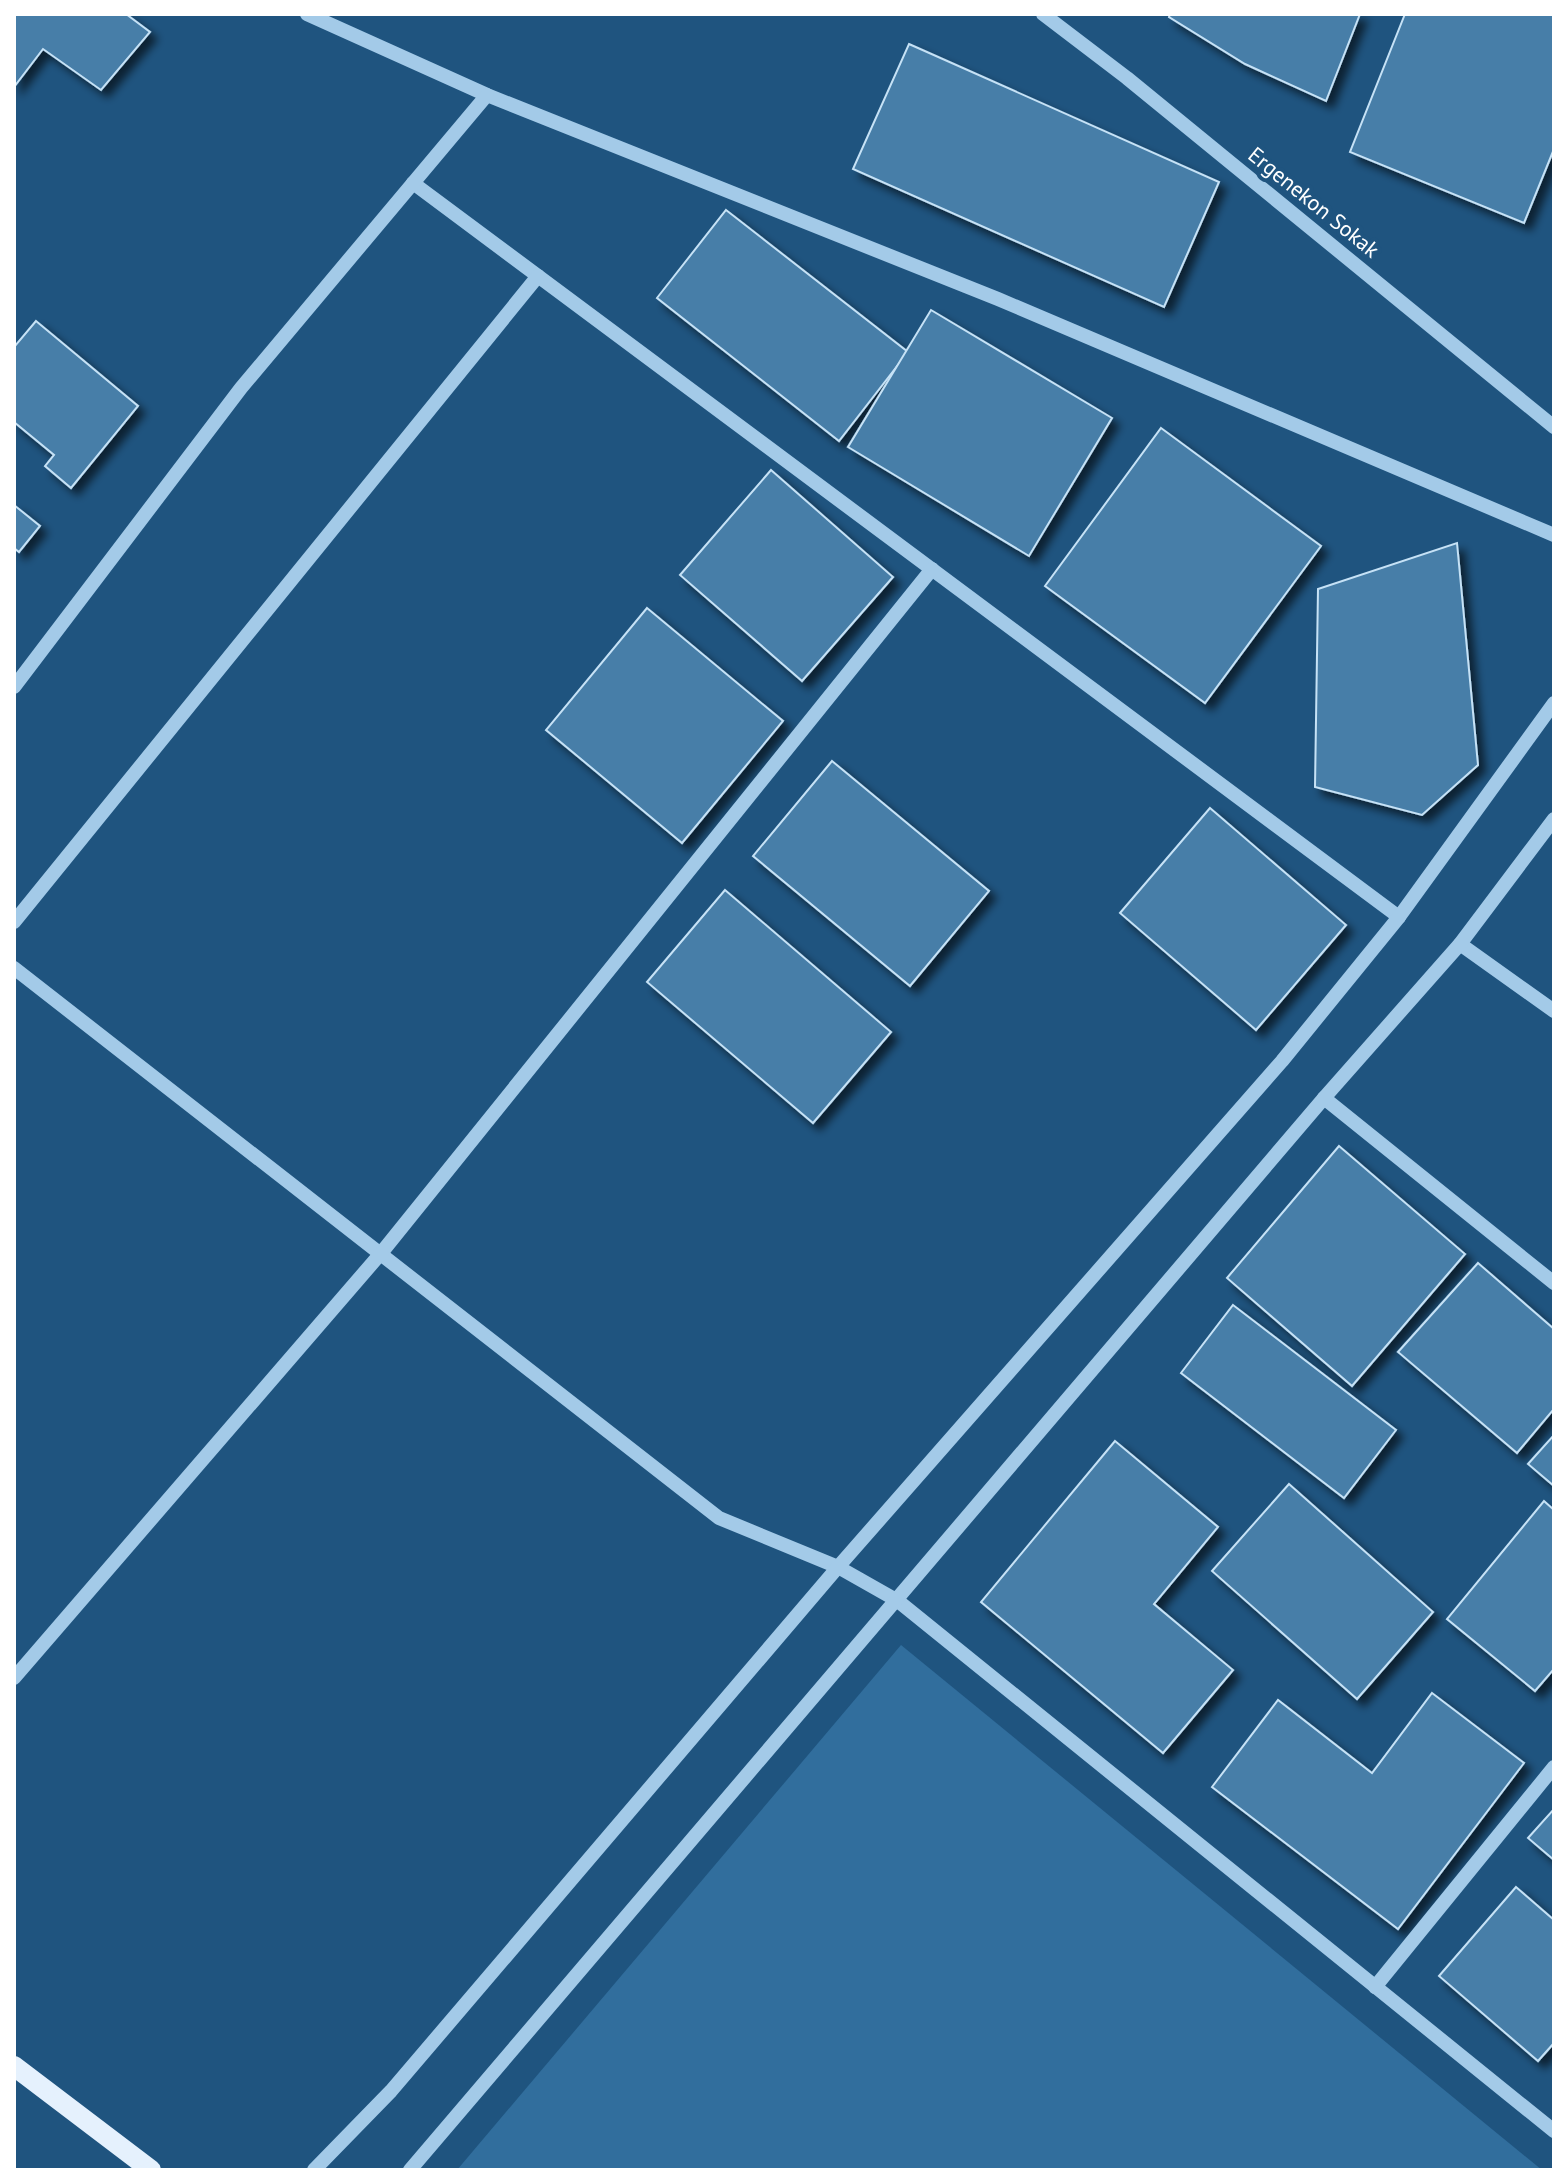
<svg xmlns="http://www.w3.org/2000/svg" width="1568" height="2184" font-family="'PT Sans',sans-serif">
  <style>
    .green { fill: #316e9d }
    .building { fill: #477ea8; stroke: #c6e2f6; stroke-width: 2; filter: url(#shadow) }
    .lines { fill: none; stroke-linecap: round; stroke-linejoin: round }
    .minor { stroke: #a3cae8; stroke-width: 14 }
    .major { stroke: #e5f1fd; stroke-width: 20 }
    .labels { text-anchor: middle; stroke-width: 8; stroke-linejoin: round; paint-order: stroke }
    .street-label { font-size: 22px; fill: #fff; stroke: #1f547f }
  </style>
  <defs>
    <filter id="shadow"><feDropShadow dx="7" dy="7" stdDeviation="4" flood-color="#0009"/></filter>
  </defs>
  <rect width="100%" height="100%" fill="#1f547f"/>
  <path class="green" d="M 901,1645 L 1542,2170 L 457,2170 Z"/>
  <g class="building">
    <path d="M 14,14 L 126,14 L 150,32 L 101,90 L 43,49 L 14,87 Z"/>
    <path d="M 1170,14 L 1360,14 L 1326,101 L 1245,64 L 1169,17 Z"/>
    <path d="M 1405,14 L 1554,14 L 1554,149 L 1524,223 L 1350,152 Z"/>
    <path d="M 909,44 L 1219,182 L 1164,307 L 853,169 Z"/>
    <path d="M 726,210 L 908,352 L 839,441 L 657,298 Z"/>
    <path d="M 931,310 L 1112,418 L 1029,556 L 848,447 Z"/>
    <path d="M 36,321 L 138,406 L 71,488 L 45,466 L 54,455 L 14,422 L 14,347 Z"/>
    <path d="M 1161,428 L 1321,546 L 1205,703 L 1045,586 Z"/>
    <path d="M 771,470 L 893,577 L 802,681 L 680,575 Z"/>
    <path d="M 14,505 L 40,526 L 19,552 L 14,548 Z"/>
    <path d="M 1457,543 L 1478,765 L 1422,815 L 1315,787 L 1318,589 Z"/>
    <path d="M 647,608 L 783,721 L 682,843 L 546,730 Z"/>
    <path d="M 832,761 L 989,891 L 910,986 L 753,856 Z"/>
    <path d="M 1210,808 L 1346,925 L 1256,1030 L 1120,913 Z"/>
    <path d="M 725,890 L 891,1032 L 813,1123 L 647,982 Z"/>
    <path d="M 1339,1146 L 1465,1254 L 1352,1386 L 1227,1278 Z"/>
    <path d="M 1478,1263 L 1554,1329 L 1554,1409 L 1517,1453 L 1398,1352 Z"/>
    <path d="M 1233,1305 L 1396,1430 L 1344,1498 L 1181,1373 Z"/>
    <path d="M 1554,1435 L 1554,1486 L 1528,1464 Z"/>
    <path d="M 1115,1441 L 1218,1527 L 1154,1604 L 1233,1670 L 1163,1753 L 981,1602 Z"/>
    <path d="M 1289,1484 L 1433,1612 L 1357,1699 L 1212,1571 Z"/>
    <path d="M 1544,1501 L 1554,1510 L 1554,1669 L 1535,1691 L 1447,1619 Z"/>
    <path d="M 1432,1693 L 1524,1763 L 1398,1929 L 1212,1787 L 1278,1700 L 1372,1773 Z"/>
    <path d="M 1554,1809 L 1554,1860 L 1528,1838 Z"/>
    <path d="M 1516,1887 L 1554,1920 L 1554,2043 L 1538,2061 L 1439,1976 Z"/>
  </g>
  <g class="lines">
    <g class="minor">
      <path d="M 307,14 L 487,95 L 998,299 L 1554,535"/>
      <path d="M 1043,14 L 1127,78 L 1554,427"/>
      <path d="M 413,183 L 1399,917"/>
      <path d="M 14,687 L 241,388 L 487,95"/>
      <path d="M 14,922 L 538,276"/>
      <path d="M 1460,944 L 1554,1011"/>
      <path d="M 14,968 L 719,1518 L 838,1567 L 898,1601 L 1554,2131"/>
      <path d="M 1324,1098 L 1554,1283"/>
      <path d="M 14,1678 L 382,1252 L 932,569"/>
      <path d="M 1375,1987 L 1554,1767"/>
      <path d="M 314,2170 L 391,2091 L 838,1567 L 1282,1061 L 1399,917 L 1554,703"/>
      <path d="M 410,2170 L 1324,1098 L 1460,944 L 1554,819"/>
    </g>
    <path class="major" d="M 14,2066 L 151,2170"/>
  </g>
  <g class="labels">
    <g class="street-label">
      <text transform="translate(1314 202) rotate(39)" y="8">Ergenekon Sokak</text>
    </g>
  </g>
  <rect width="1568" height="2184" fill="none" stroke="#ffffff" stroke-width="32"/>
</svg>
